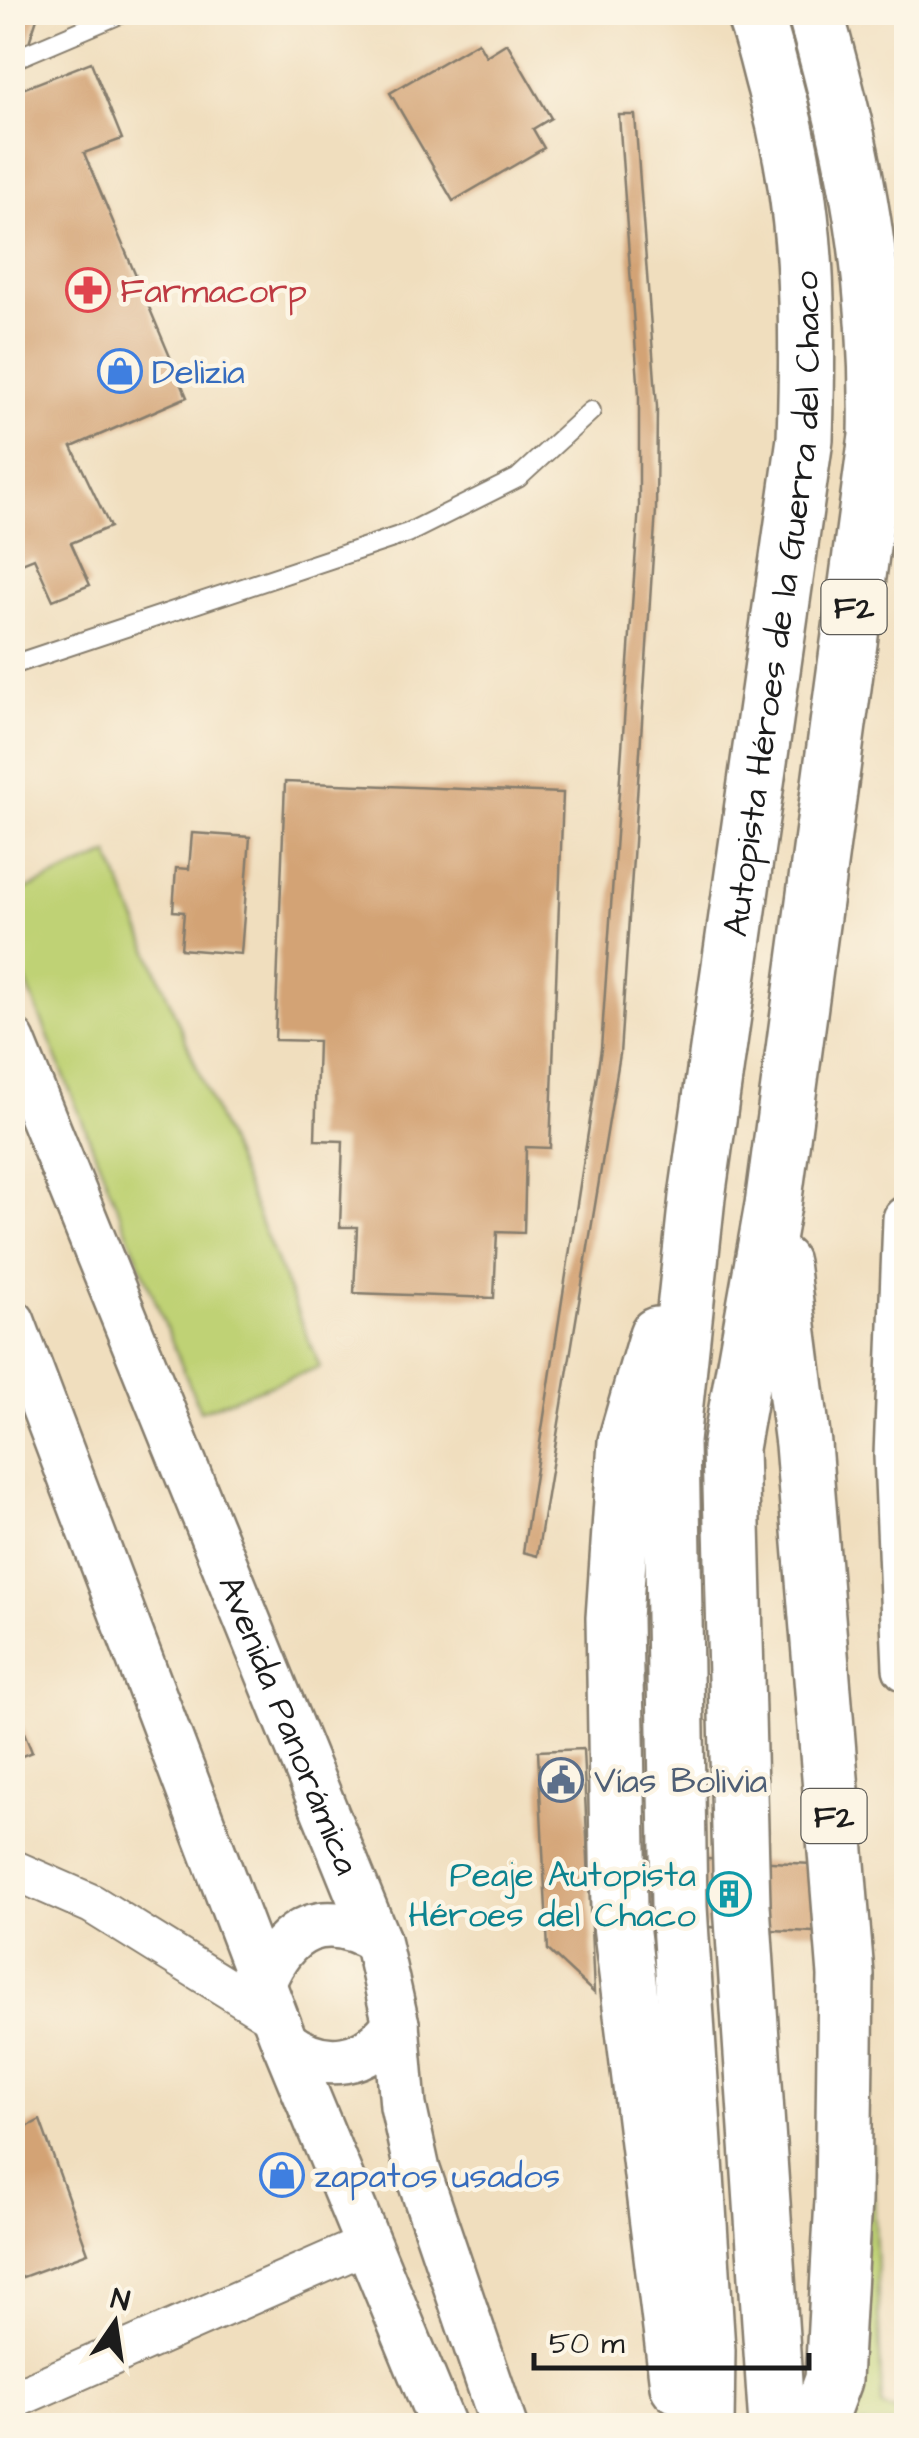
<svg xmlns="http://www.w3.org/2000/svg" width="919" height="2438" font-family="'Architects Daughter',sans-serif">
  <style>
    .green { fill: #bfd275; stroke: #6e7748; stroke-width: 2.5 }
    .building { fill: #d3a374 }
    .lines { fill: none; stroke-linecap: round; stroke-linejoin: round }
    .service-casing { stroke: #867d6d; stroke-width: 22 }
    .minor-casing { stroke: #867d6d; stroke-width: 42 }
    .tertiary-casing { stroke: #867d6d; stroke-width: 50 }
    .motorway-casing { stroke: #867d6d; stroke-width: 60 }
    .path { stroke: #867d6d; stroke-width: 6; stroke-dasharray: 2.5 8; stroke-linecap: butt }
    .service { stroke: #fff; stroke-width: 18 }
    .minor { stroke: #fff; stroke-width: 38 }
    .tertiary { stroke: #fff; stroke-width: 45 }
    .motorway { stroke: #fff; stroke-width: 55 }
    .labels { text-anchor: middle; stroke-width: 9; stroke-linejoin: round; paint-order: stroke }
    .shield { fill: #fcf5e5; stroke: #5f5d58; stroke-width: 2.5 }
    .shield-label { font-size: 32px; font-weight: bold; fill: #1c1c1c }
    .health-label { font-size: 35px; fill: #be3a42; stroke: #fcf5e5; text-anchor: start }
    .shop-label { font-size: 35px; fill: #366cbe; stroke: #fcf5e5; text-anchor: start }
    .street-label { font-size: 35px; fill: #1c1c1c; stroke: #fcf5e5 }
    .service-label { font-size: 35px; fill: #4e5e75; stroke: #fcf5e5; text-anchor: start }
    .culture-label { font-size: 35px; fill: #0d838f; stroke: #fcf5e5; text-anchor: end }
  </style>
  <rect width="100%" height="100%" fill="#fcf5e5"/>
  <filter id="ink" filterUnits="userSpaceOnUse"><feTurbulence type="fractalNoise" baseFrequency=".01" numOctaves="2"/><feDisplacementMap in="SourceGraphic" scale="20" xChannelSelector="R" yChannelSelector="G"/><feConvolveMatrix kernelMatrix="1 2 1 2 8 2 1 2 1" color-interpolation-filters="sRGB"/></filter>
  <filter id="wash" filterUnits="userSpaceOnUse"><feTurbulence type="fractalNoise" baseFrequency=".0048" numOctaves="4" result="noise"/><feDisplacementMap in="SourceGraphic" scale="40" xChannelSelector="R" yChannelSelector="G"/><feGaussianBlur stdDeviation="2.25" result="paint"/><feColorMatrix in="noise" values="0 0 0 0 0 0 0 0 0 0 0 0 0 0 0 0 0 1.4 0 .05"/><feComposite in="paint" operator="in"/></filter>
  <g filter="url(#wash)">
    <rect width="100%" height="100%" fill="#f0debe"/>
    <g class="green">
      <path d="M 109,854 L 320,1367 L 200,1411 L 13,950 L 13,895 Z"/>
      <path d="M 872,2144 L 882,2407 L 906,2413 L 906,2425 L 847,2426 L 856,2370 Z"/>
    </g>
    <g id="blocks">
      <g class="building">
        <path d="M 12,12 L 39,12 L 13,91 L 12,90 Z"/>
        <path d="M 478,42 L 486,56 L 507,43 L 551,118 L 533,129 L 544,148 L 453,201 L 390,93 Z"/>
        <path d="M 91,62 L 122,139 L 84,153 L 187,397 L 72,447 L 110,527 L 71,543 L 90,585 L 53,600 L 34,558 L 12,567 L 12,93 Z"/>
        <path d="M 619,115 L 635,115 L 657,407 L 656,510 L 620,1054 L 537,1556 L 523,1552 L 601,1049 L 639,506 L 639,396 Z"/>
        <path d="M 285,782 L 563,793 L 550,1148 L 526,1147 L 524,1233 L 497,1232 L 494,1298 L 354,1293 L 357,1227 L 340,1227 L 343,1141 L 315,1140 L 318,1041 L 275,1040 Z"/>
        <path d="M 192,833 L 250,837 L 241,954 L 181,949 L 184,912 L 173,911 L 176,868 L 189,869 Z"/>
        <path d="M 12,1703 L 32,1752 L 12,1760 Z"/>
        <path d="M 583,1749 L 594,1993 L 548,1950 L 538,1751 Z"/>
        <path d="M 603,1854 L 853,1866 L 855,1934 L 605,1922 Z"/>
        <path d="M 40,2120 L 88,2253 L 12,2281 L 12,2135 Z"/>
      </g>
    </g>
  </g>
  <g filter="url(#ink)">
    <use href="#blocks" fill-opacity="0" stroke="#867d6d" stroke-width="2.5"/>
    <g class="lines">
      <g class="service-casing">
        <g id="service">
          <path d="M 12,60 L 125,12"/>
          <path d="M 12,665 L 408,533 L 518,478 L 591,411"/>
        </g>
      </g>
      <g class="minor-casing">
        <g id="minor">
          <path d="M 12,1869 L 92,1904 L 277,2019"/>
          <path d="M 12,2400 L 367,2244"/>
        </g>
      </g>
      <g class="tertiary-casing">
        <g id="tertiary">
          <path id="s1" d="M 12,1041 L 377,1940 L 396,2024 L 403,2106 L 417,2170 L 504,2426"/>
          <path d="M 906,1219 L 897,1456 L 906,1668"/>
          <path d="M 12,1322 L 285,2043 L 443,2426"/>
          <path d="M 263,1982 C 286,1927 324,1909 377,1940"/>
          <path d="M 285,2043 C 326,2073 367,2064 396,2024"/>
        </g>
      </g>
      <g class="motorway-casing">
        <g id="motorway">
          <path d="M 780,1263 L 803,1444 L 846,1975 L 843,2200 L 833,2380 L 816,2426"/>
          <path d="M 657,1335 L 626,1442 L 614,1618 L 619,1909 L 678,2385"/>
          <path id="s2" d="M 706,2426 L 707,2350 L 679,1907 L 671,1441 L 697,1197 L 805,439 C 809,312 809,210 775,87 C 768,62 763,36 753,12"/>
          <path d="M 777,2426 L 742,1905 L 730,1448 L 773,1205 L 877,436 C 880,283 857,160 815,12"/>
        </g>
      </g>
      <path class="path" d="M 12,234 L 22,256"/>
      <use href="#service" class="service"/>
      <use href="#minor" class="minor"/>
      <use href="#tertiary" class="tertiary"/>
      <use href="#motorway" class="motorway"/>
    </g>
  </g>
  <defs>
    <g id="pharmacy-ring" transform="scale(2.25)"><circle r="9.5" fill="#fcf5e5" stroke="#e0444e" stroke-width="1.5"/><path d="M-2-6h4v4h4v4h-4v4h-4v-4h-4v-4h4Z" fill="#e0444e"/></g>
    <g id="shop-ring" transform="scale(2.25)"><circle r="9.5" fill="#fcf5e5" stroke="#3f7fe0" stroke-width="1.5"/><path d="M-5-2.5h2.3a2.7 3.5 0 0 1 5.4 0H5L5.5 6h-11ZM-1.5-2.5h3a1.5 2.3 0 0 0-3 0Z" fill="#3f7fe0"/></g>
    <g id="civic-ring" transform="scale(2.25)"><circle r="9.5" fill="#fcf5e5" stroke="#5c6f8a" stroke-width="1.5"/><path d="M-.6-6.5H3V-4.5H.6V-3L4-1V1h2V6H-6V1h2V-1L-.6-3ZM-1.2 2.5V6h2.4V2.5Z" fill="#5c6f8a"/></g>
    <g id="building-ring" transform="scale(2.25)"><circle r="9.5" fill="#fcf5e5" stroke="#0f9aa8" stroke-width="1.5"/><path d="M-4-6H4V6H1V3H-1V6H-4ZM-2.5-4.3h1.7v1.8h-1.7ZM.8-4.3h1.7v1.8H.8ZM-2.5-1h1.7V.8h-1.7ZM.8-1h1.7V.8H.8Z" fill="#0f9aa8"/></g>
  </defs>
  <g fill-rule="evenodd">
    <use href="#pharmacy-ring" x="88" y="290"/>
    <use href="#shop-ring" x="120" y="371"/>
    <use href="#civic-ring" x="561" y="1780"/>
    <use href="#building-ring" x="729" y="1894"/>
    <use href="#shop-ring" x="282" y="2175"/>
  </g>
  <g class="labels">
    <g class="shield">
      <rect x="821.5" y="580" width="65" height="54" rx="8"/>
      <rect x="801.5" y="1789" width="65" height="54" rx="8"/>
    </g>
    <g class="shield-label">
      <text x="854" y="618">F2</text>
      <text x="834" y="1827">F2</text>
    </g>
    <g class="health-label">
      <text x="120" y="302">Farmacorp</text>
    </g>
    <g class="shop-label">
      <text x="152" y="383">Delizia</text>
      <text x="314" y="2187">zapatos usados</text>
    </g>
    <g class="street-label">
      <text dy="12" stroke="none"><textPath href="#s2" startOffset="1830">Autopista Héroes de la Guerra del Chaco</textPath></text>
      <text dy="12" stroke="none"><textPath href="#s1" startOffset="738">Avenida Panorámica</textPath></text>
    </g>
    <g class="service-label">
      <text x="594" y="1792">Vías Bolivia</text>
    </g>
    <g class="culture-label">
      <text x="696" y="1886">Peaje Autopista<tspan x="696" dy="40">Héroes del Chaco</tspan></text>
    </g>
  </g>
  <rect width="919" height="2438" fill="none" stroke="#fcf5e5" stroke-width="50"/>
  <g transform="translate(115 2323) rotate(13)" stroke="#fcf5e5" stroke-width="8" paint-order="stroke">
  <path d="M0-8L18 38L0 25L-18 38Z" fill="#1c1c1c"/>
  <text y="-15" font-size="28" font-weight="bold" text-anchor="middle" fill="#1c1c1c">N</text>
  </g>
  <path d="M534 2353v15h275v-15" fill="none" stroke="#1c1c1c" stroke-width="5"/>
  <text x="549" y="2353" font-size="30" fill="#1c1c1c" stroke="#fcf5e5" stroke-width="8" paint-order="stroke">50 m</text>
</svg>
